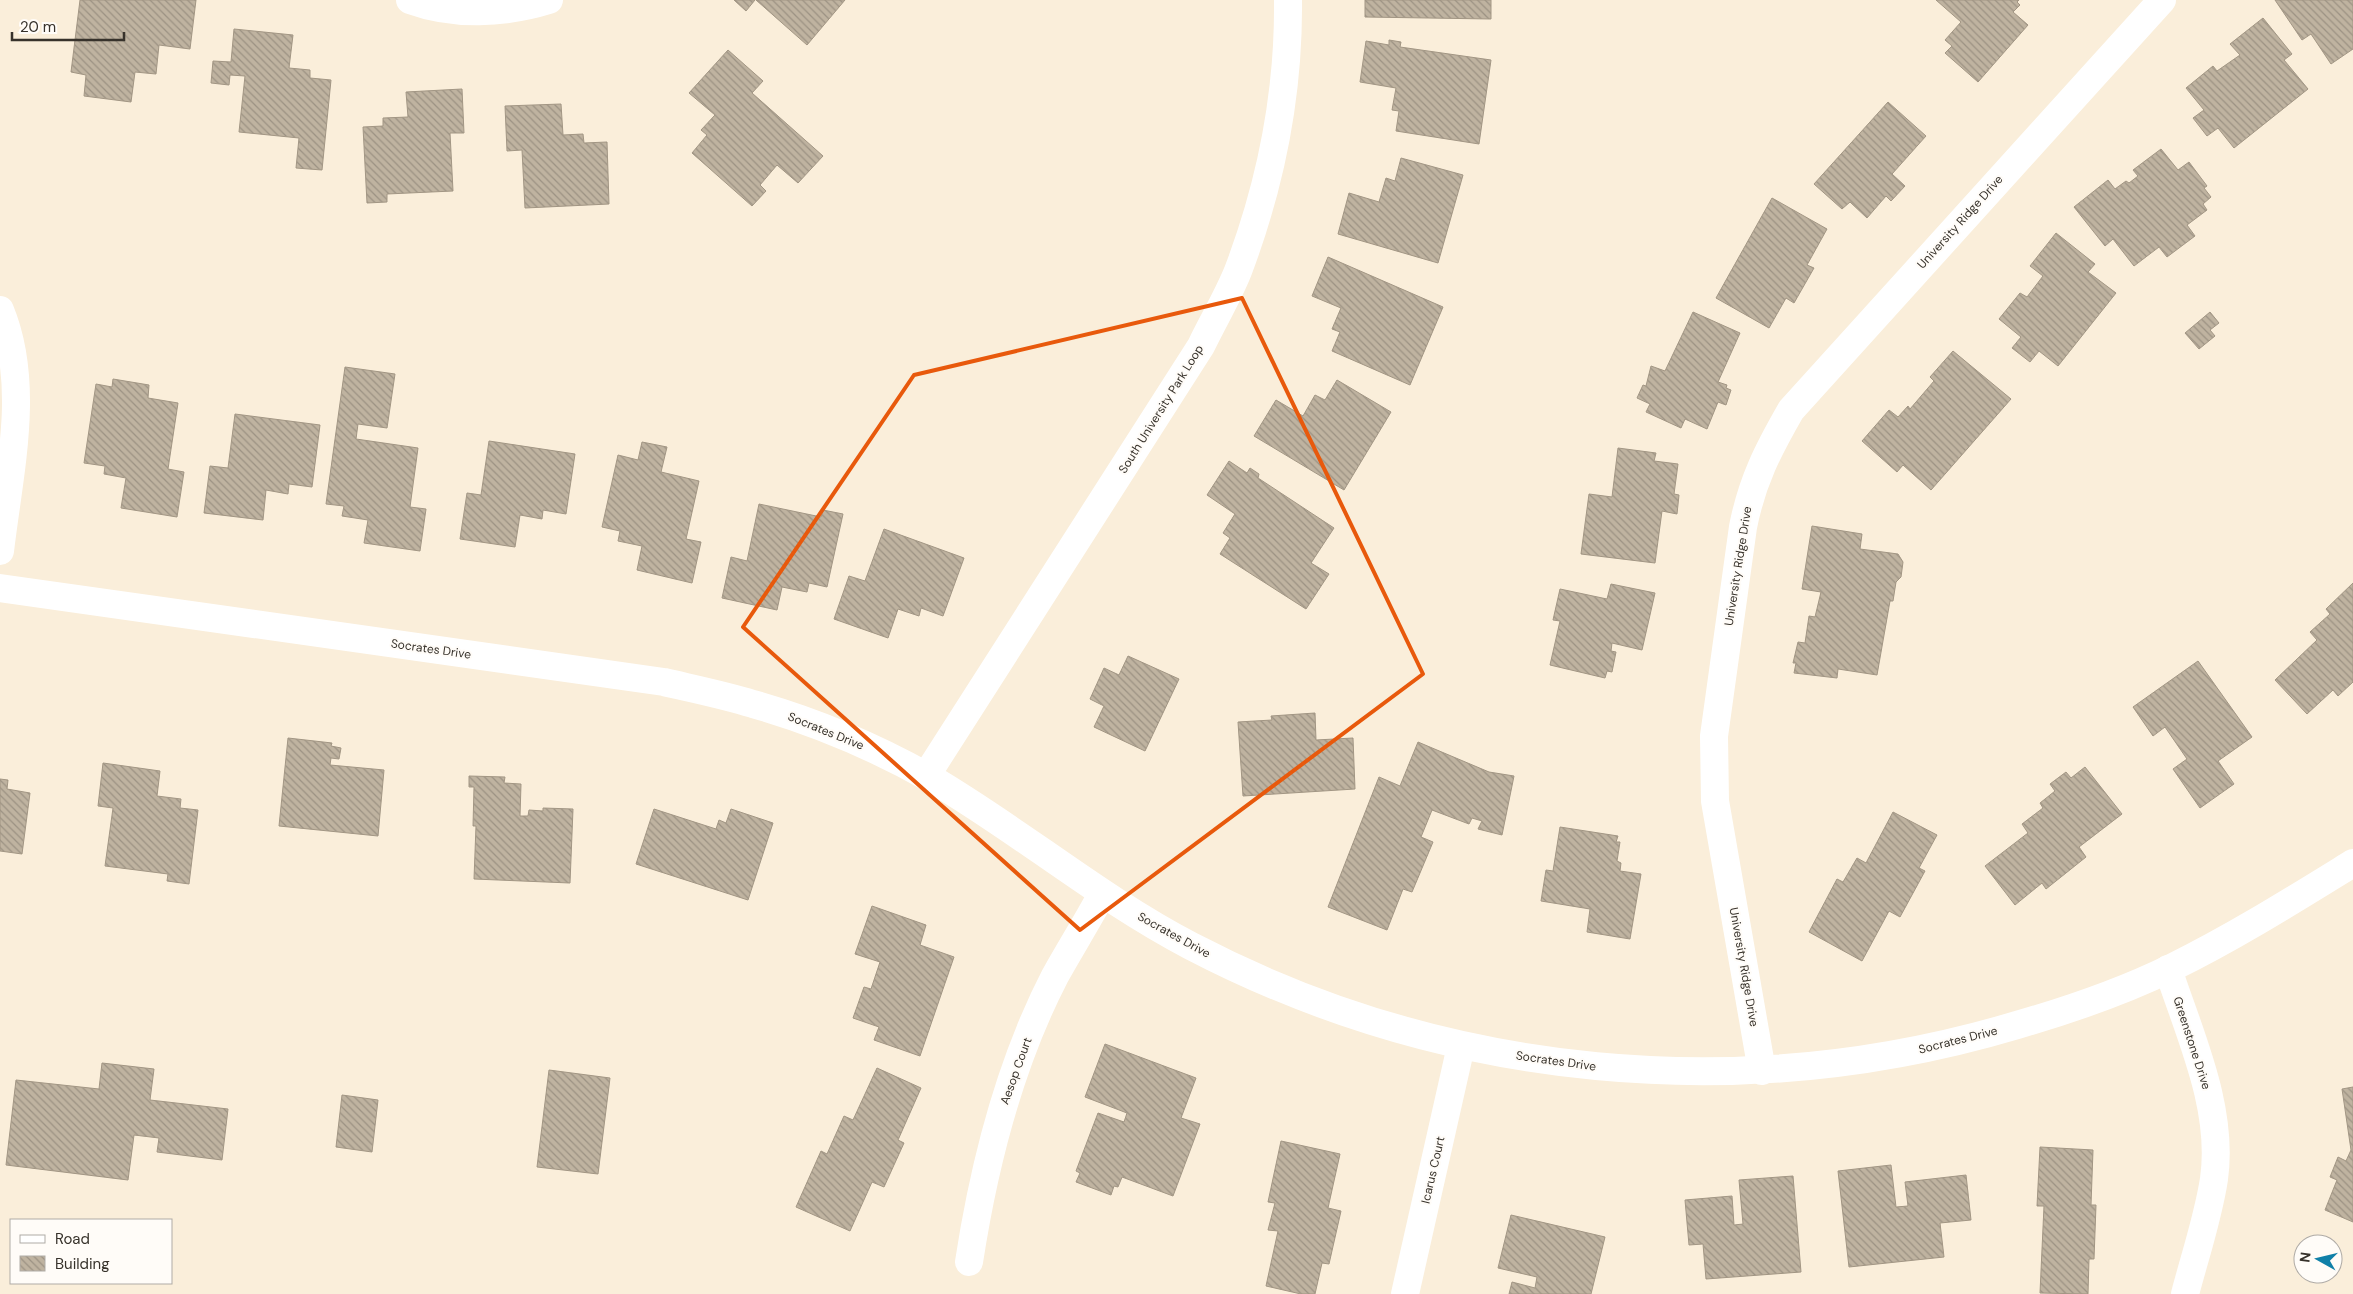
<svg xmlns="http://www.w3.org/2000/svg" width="2353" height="1294" font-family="'DM Sans',sans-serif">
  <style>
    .building { fill: url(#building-back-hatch); stroke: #a29684 }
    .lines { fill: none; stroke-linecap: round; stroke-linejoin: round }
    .minor { stroke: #fff; stroke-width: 28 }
    .tertiary { stroke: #fff; stroke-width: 28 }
    .marked { fill: none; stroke: #e8590c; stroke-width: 4; stroke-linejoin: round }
    .labels { text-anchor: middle; stroke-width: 4; stroke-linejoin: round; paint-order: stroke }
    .street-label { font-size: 12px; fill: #37322b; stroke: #fffcf8 }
  </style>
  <defs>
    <pattern id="building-back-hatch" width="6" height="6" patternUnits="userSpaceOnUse" patternTransform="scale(1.25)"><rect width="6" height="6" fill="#bfb3a0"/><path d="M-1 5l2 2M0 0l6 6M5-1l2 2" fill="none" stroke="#9c9283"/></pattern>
  </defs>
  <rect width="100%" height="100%" fill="#faeeda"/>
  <g class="building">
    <path d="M 80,0 L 196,0 L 190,49 L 159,45 L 156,74 L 135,72 L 131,102 L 84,96 L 86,75 L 71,72 Z"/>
    <path d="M 734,0 L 755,0 L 746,11 Z"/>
    <path d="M 756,0 L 845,0 L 807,45 Z"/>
    <path d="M 1365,0 L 1491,0 L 1491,19 L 1365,17 Z"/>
    <path d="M 1936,0 L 2019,0 L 2017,2 L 2020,5 L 2013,12 L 2028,25 L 1978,82 L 1945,53 L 1952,46 L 1945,40 L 1961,22 Z"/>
    <path d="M 2275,0 L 2353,0 L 2353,49 L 2331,64 L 2311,34 L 2302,40 Z"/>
    <path d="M 2263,18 L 2292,54 L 2284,60 L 2308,89 L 2234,148 L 2218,128 L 2207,136 L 2193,118 L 2204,110 L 2186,88 L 2213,66 L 2217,71 L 2240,55 L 2230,44 Z"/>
    <path d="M 234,29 L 293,35 L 289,68 L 310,70 L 310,78 L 331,80 L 322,170 L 296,168 L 299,138 L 239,132 L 245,76 L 230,75 L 229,85 L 211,83 L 213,61 L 231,62 Z"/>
    <path d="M 1389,40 L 1401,42 L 1400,47 L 1491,60 L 1479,144 L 1396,131 L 1399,111 L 1392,110 L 1396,88 L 1360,82 L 1366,41 L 1389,45 Z"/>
    <path d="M 728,50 L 763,81 L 752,93 L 823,156 L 798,183 L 777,165 L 760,185 L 766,191 L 752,206 L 692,153 L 707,135 L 701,130 L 715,115 L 689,93 Z"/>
    <path d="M 462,89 L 464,133 L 450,133 L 453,191 L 387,194 L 387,202 L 367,203 L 363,127 L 383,126 L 383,118 L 408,117 L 406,92 Z"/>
    <path d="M 1888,102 L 1926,136 L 1892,174 L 1905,186 L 1891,201 L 1886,196 L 1867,218 L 1850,202 L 1842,209 L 1814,184 Z"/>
    <path d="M 561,104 L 563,135 L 583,134 L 584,143 L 607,142 L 609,204 L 525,208 L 522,150 L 507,151 L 505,106 Z"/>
    <path d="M 2161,149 L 2178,170 L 2189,162 L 2207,186 L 2204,188 L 2211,197 L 2203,204 L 2207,210 L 2187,225 L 2195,236 L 2167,257 L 2159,247 L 2134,266 L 2113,239 L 2105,246 L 2074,207 L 2108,180 L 2115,189 L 2126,181 L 2129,183 L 2138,176 L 2133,170 Z"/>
    <path d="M 1401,158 L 1463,175 L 1438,263 L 1338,234 L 1349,193 L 1379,202 L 1386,178 L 1395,181 Z"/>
    <path d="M 1772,198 L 1827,229 L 1807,265 L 1814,268 L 1794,303 L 1786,298 L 1769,328 L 1716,298 Z"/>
    <path d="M 2056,233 L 2095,264 L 2088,272 L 2116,293 L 2058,366 L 2039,351 L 2030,362 L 2012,348 L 2021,337 L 1999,319 L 2020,293 L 2027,297 L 2043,276 L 2030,266 Z"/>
    <path d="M 1328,257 L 1443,307 L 1410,385 L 1332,351 L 1340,332 L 1332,329 L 1341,308 L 1312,296 Z"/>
    <path d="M 1693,312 L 1740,333 L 1718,382 L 1727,385 L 1726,388 L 1731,390 L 1726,405 L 1718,402 L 1707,429 L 1685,419 L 1681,428 L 1646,412 L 1650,404 L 1637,398 L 1643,385 L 1646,386 L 1651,366 L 1665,371 Z"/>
    <path d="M 2210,312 L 2219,323 L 2210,330 L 2215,336 L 2199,349 L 2185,333 Z"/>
    <path d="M 1953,351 L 2011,399 L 1931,490 L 1903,465 L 1897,472 L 1862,441 L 1889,410 L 1898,417 L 1908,406 L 1910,409 L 1934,381 L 1930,377 Z"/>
    <path d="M 345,367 L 395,374 L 387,428 L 358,424 L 356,439 L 418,448 L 410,507 L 426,509 L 420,551 L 364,543 L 368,520 L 342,516 L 344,506 L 326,504 Z"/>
    <path d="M 113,379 L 149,385 L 148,398 L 178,403 L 168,469 L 184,472 L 177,517 L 121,508 L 126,478 L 104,474 L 105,466 L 84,463 L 96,384 L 112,387 Z"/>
    <path d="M 1337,380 L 1391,412 L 1344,490 L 1254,436 L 1276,400 L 1303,416 L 1315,395 L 1325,400 Z"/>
    <path d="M 235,414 L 320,425 L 312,487 L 289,484 L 288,494 L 266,490 L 263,520 L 204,513 L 210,466 L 228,468 Z"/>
    <path d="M 489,441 L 575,454 L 566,514 L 543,510 L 542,519 L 520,515 L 515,547 L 460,539 L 467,493 L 481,495 Z"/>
    <path d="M 642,442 L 667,447 L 661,472 L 699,481 L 686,539 L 701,542 L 692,583 L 637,570 L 642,546 L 618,541 L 620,531 L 602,527 L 618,455 L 638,460 Z"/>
    <path d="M 1618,448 L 1656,453 L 1654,461 L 1678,464 L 1674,494 L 1679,495 L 1677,514 L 1662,511 L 1655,563 L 1581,554 L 1589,494 L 1612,497 Z"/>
    <path d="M 1229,461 L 1247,473 L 1250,468 L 1259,474 L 1258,478 L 1334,528 L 1311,563 L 1329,574 L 1306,609 L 1220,554 L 1230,538 L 1223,533 L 1235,514 L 1207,495 Z"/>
    <path d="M 759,504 L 821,517 L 823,510 L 843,514 L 827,587 L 809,583 L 807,592 L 782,587 L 777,610 L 722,598 L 731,557 L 747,561 Z"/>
    <path d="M 1812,526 L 1862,534 L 1860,549 L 1898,554 L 1903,562 L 1901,577 L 1896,582 L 1893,601 L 1890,601 L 1877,675 L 1838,669 L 1837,678 L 1794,673 L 1796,663 L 1793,663 L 1798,642 L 1805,643 L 1809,616 L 1815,617 L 1821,592 L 1802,589 Z"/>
    <path d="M 884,529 L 964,558 L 943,616 L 921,608 L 919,616 L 898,609 L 888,638 L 834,619 L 849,576 L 865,581 Z"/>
    <path d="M 2353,583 L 2353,682 L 2338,696 L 2333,690 L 2307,714 L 2275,680 L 2317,640 L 2310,632 L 2330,614 L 2326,609 Z"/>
    <path d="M 1611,584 L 1655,593 L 1642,650 L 1612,643 L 1611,651 L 1616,652 L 1612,672 L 1607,671 L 1605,678 L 1550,665 L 1560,621 L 1553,620 L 1560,589 L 1607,599 Z"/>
    <path d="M 1128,656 L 1179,679 L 1145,751 L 1094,727 L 1104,706 L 1090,699 L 1104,668 L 1119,675 Z"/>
    <path d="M 2198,661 L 2252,737 L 2218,761 L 2234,784 L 2200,808 L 2173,769 L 2187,759 L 2165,727 L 2153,736 L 2133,707 Z"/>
    <path d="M 1315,713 L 1316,740 L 1353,738 L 1355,789 L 1243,796 L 1238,722 L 1272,720 L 1271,716 Z"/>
    <path d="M 288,738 L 332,743 L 331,746 L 341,748 L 339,759 L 331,758 L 330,765 L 384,770 L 378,836 L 279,826 Z"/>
    <path d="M 1418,742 L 1489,772 L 1514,776 L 1502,835 L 1478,829 L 1482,821 L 1472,818 L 1469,824 L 1432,810 L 1421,837 L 1433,842 L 1412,892 L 1403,889 L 1387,930 L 1328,907 L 1379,777 L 1400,786 Z"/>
    <path d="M 103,763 L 160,771 L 157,796 L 181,799 L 180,808 L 198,810 L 189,884 L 167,881 L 168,874 L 105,866 L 113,808 L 98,806 Z"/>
    <path d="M 2085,767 L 2122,814 L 2079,847 L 2086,857 L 2046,889 L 2042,883 L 2015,905 L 1985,866 L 2028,833 L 2022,824 L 2043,808 L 2040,803 L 2055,791 L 2050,784 L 2066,772 L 2071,778 Z"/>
    <path d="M 469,776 L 505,777 L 504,783 L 521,784 L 520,816 L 528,816 L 529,810 L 543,811 L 543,808 L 573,809 L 570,883 L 474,879 L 476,826 L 473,826 L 474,787 L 469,787 Z"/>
    <path d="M 0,779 L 8,780 L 7,789 L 30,793 L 22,854 L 0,851 Z"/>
    <path d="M 654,809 L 716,829 L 719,820 L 726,823 L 731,809 L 773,823 L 748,900 L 636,864 Z"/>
    <path d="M 1893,812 L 1937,835 L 1919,868 L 1925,871 L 1900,917 L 1889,911 L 1862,961 L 1809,932 L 1837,879 L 1843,882 L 1857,858 L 1866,863 Z"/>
    <path d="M 1560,827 L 1618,836 L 1616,842 L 1620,842 L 1617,861 L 1621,863 L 1620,871 L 1641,874 L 1630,939 L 1587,932 L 1590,909 L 1541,901 L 1546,870 L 1553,871 Z"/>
    <path d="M 872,906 L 926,925 L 920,945 L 954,957 L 920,1056 L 874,1040 L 879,1027 L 853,1018 L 864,987 L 871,989 L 880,962 L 855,954 Z"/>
    <path d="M 1105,1044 L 1196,1078 L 1181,1118 L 1200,1124 L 1173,1196 L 1122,1177 L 1118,1187 L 1114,1186 L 1111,1195 L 1076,1182 L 1080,1173 L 1076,1171 L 1098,1113 L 1124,1122 L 1127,1113 L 1085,1097 Z"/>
    <path d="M 102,1063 L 154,1069 L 150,1100 L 228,1109 L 222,1160 L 157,1152 L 159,1138 L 134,1135 L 128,1180 L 6,1165 L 16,1080 L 99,1089 Z"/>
    <path d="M 877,1068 L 921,1088 L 898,1140 L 904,1143 L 884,1187 L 872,1182 L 850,1231 L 796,1207 L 821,1151 L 827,1154 L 844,1116 L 853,1120 Z"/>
    <path d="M 549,1070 L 610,1078 L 598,1174 L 537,1167 Z"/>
    <path d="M 2353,1087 L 2353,1222 L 2325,1210 L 2337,1180 L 2330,1177 L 2338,1157 L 2346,1161 L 2351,1150 L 2342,1089 Z"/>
    <path d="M 342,1095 L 378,1100 L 372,1152 L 336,1147 Z"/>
    <path d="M 1281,1141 L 1340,1154 L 1328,1208 L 1341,1211 L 1329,1264 L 1322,1263 L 1315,1294 L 1301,1294 L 1266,1286 L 1278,1231 L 1268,1230 L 1275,1203 L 1268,1202 Z"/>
    <path d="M 2040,1147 L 2093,1150 L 2091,1205 L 2096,1205 L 2094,1259 L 2089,1259 L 2088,1294 L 2040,1293 L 2044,1206 L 2037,1206 Z"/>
    <path d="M 1891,1165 L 1896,1207 L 1908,1206 L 1905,1182 L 1966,1175 L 1971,1220 L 1940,1223 L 1944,1257 L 1849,1267 L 1838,1171 Z"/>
    <path d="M 1793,1176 L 1801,1272 L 1706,1279 L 1703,1244 L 1689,1245 L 1685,1200 L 1732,1196 L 1734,1225 L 1743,1224 L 1739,1180 Z"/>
    <path d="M 1511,1215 L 1605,1237 L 1591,1294 L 1509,1294 L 1512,1282 L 1535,1288 L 1537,1277 L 1498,1268 Z"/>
  </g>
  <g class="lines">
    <g class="minor">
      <path d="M 410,0 C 454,16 504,14 549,0"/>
      <path d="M 0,310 C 31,385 9,473 0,551"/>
      <path d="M 926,776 L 1201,346 C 1213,321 1228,296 1238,271 C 1271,184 1289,93 1288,0"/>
      <path d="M 2168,969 C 2190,1036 2224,1108 2214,1179 C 2208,1218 2195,1256 2185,1294"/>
      <path d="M 1762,1071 L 1715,801 L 1714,736 L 1743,527 C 1752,481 1768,450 1791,410 L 2162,0"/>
      <path d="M 969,1262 C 984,1164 1009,1065 1055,976 C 1070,949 1087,922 1102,894"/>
      <path d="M 1405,1294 L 1461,1046"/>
    </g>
    <path class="tertiary" d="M 0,588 L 664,682 C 694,689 724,695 753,704 C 813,721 875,747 930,778 C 1019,830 1099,898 1191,946 C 1446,1079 1742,1107 2017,1025 C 2069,1010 2122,992 2171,968 C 2234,937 2293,900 2353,863"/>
  </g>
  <path class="marked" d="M 1242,298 L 1423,674 L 1080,930 L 743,627 L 914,375 Z"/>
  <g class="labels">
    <g class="street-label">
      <text transform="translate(1960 222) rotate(-48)" y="4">University Ridge Drive</text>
      <text transform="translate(1161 409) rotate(-58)" y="4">South University Park Loop</text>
      <text transform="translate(1738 566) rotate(-81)" y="4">University Ridge Drive</text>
      <text transform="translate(431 649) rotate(8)" y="4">Socrates Drive</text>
      <text transform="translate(826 731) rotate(22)" y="4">Socrates Drive</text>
      <text transform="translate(1174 935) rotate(29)" y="4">Socrates Drive</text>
      <text transform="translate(1744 967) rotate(80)" y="4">University Ridge Drive</text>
      <text transform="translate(1958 1040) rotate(-14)" y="4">Socrates Drive</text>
      <text transform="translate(2192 1043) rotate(72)" y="4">Greenstone Drive</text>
      <text transform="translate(1556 1061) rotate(8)" y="4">Socrates Drive</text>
      <text transform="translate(1016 1071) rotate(-70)" y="4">Aesop Court</text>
      <text transform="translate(1433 1170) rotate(-77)" y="4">Icarus Court</text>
    </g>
  </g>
  <rect x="10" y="1219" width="162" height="65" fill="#fffcf8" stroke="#afaba6"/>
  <rect x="20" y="1235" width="25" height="8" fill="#ffffff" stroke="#afaba6"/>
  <text x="55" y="1244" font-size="15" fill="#37322b">Road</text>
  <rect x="20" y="1256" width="25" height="15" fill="url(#building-back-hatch)" stroke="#afaba6"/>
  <text x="55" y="1269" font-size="15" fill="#37322b">Building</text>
  <g transform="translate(2318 1259) rotate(278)"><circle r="24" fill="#fffcf8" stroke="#afaba6"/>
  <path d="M0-4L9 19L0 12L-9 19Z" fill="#1080a8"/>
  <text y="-8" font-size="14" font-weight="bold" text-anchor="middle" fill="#37322b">N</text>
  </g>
  <path d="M12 32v8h112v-8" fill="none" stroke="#37322b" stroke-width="2.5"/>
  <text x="20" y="32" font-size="15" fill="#37322b" stroke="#fffcf8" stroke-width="4" paint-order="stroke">20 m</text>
</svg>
